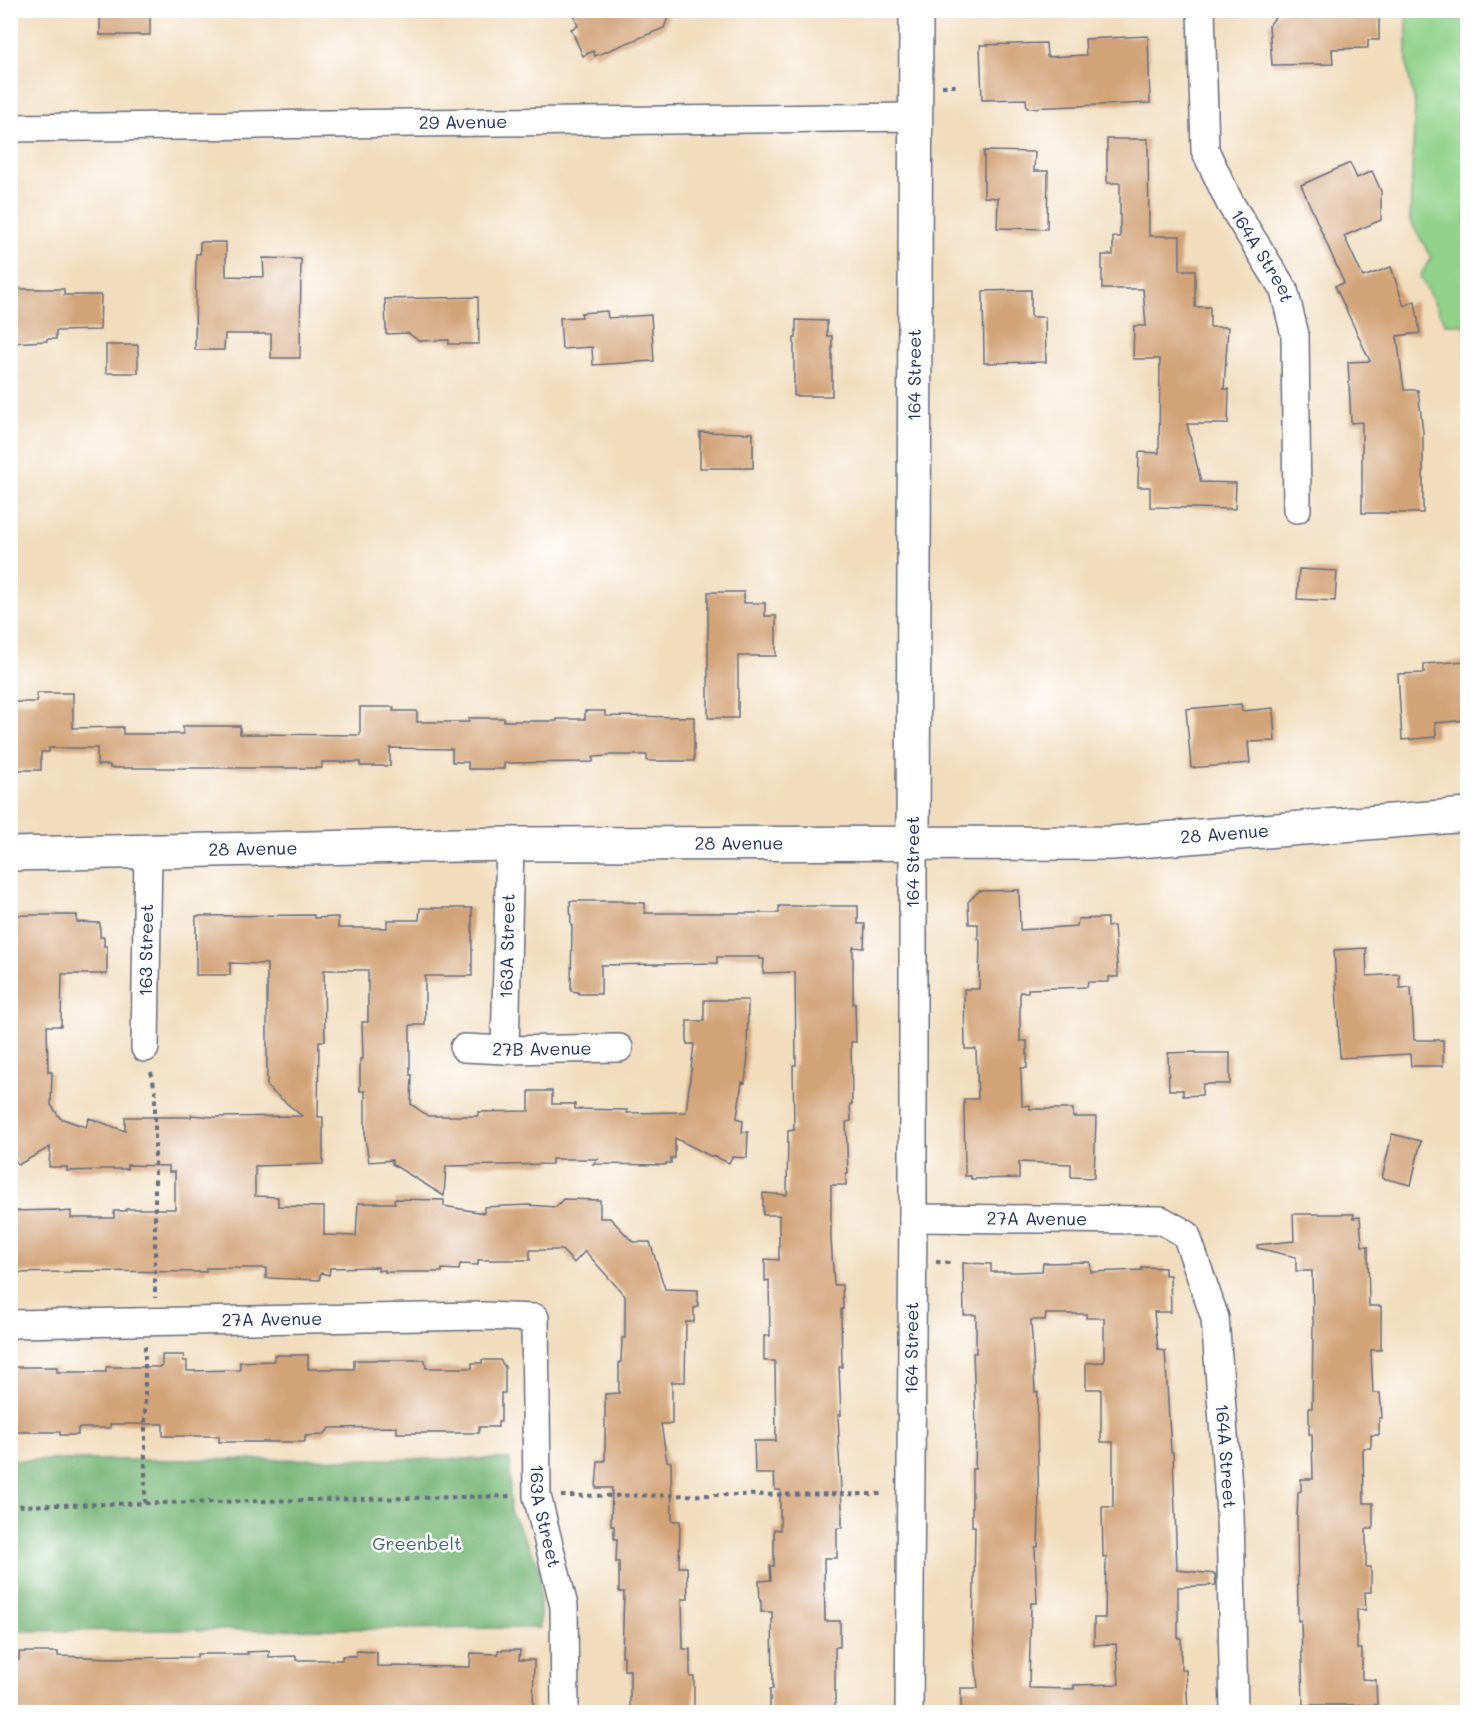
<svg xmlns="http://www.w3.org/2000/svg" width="1478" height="1723" font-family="Mali,sans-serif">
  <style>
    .green { fill: #90d289; stroke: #568074; stroke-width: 1.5 }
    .forest { fill: #74b475; stroke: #48726a; stroke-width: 1.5 }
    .building { fill: #d2a377; fill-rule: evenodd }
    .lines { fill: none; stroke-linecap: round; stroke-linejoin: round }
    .minor-casing { stroke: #666c7f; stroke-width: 30 }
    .tertiary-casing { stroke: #666c7f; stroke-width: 36 }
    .path { stroke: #666c7f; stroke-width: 4; stroke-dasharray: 4.5 4.5; stroke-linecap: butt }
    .minor { stroke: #fff; stroke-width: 27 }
    .tertiary { stroke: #fff; stroke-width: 33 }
    .labels { text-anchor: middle; stroke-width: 5; stroke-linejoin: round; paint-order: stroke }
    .street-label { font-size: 18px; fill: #1b2f5e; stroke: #fff }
    .park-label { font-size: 18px; fill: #3e606b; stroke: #fff }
  </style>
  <rect width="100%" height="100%" fill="#fff"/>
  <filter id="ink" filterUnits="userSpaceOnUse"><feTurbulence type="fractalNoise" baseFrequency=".0167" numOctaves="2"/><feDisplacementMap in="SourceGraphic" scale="12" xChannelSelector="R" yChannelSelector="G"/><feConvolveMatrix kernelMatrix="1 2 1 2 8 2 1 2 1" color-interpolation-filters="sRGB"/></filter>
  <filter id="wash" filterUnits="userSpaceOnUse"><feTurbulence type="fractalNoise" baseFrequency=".008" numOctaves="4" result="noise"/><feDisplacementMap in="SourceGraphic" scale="24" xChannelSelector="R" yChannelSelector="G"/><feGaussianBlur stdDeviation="1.35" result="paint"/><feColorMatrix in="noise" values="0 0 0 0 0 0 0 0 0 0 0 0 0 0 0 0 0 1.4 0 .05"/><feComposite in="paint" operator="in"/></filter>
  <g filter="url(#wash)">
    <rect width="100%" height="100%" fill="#f1ddbd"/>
    <path class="green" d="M 1407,11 L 1467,11 L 1467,400 L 1466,325 L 1446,324 L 1420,277 L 1431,257 L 1410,220 L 1415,104 L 1407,67 Z"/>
    <path class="forest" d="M 510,1459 L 510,1511 L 540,1567 L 540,1628 L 11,1631 L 11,1460 Z"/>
    <g id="blocks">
      <g class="building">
        <rect x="100" y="10" width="50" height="25"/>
        <path d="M 572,10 L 671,10 L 664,28 L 595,56 L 593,51 L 583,56 L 571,29 L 578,26 Z"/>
        <path d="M 1379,10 L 1379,40 L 1368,40 L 1368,48 L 1332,49 L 1333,64 L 1272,65 L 1269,25 L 1281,11 Z"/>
        <path d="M 1148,36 L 1150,103 L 1027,108 L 1026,99 L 982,100 L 980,45 L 1046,43 L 1047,57 L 1086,55 L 1085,39 Z"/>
        <path d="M 1107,139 L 1148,139 L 1149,236 L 1180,236 L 1180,270 L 1195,270 L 1195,307 L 1210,307 L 1210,327 L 1228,327 L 1224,389 L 1229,389 L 1228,424 L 1187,424 L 1201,482 L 1236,483 L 1235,509 L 1150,507 L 1150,487 L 1138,487 L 1139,452 L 1159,453 L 1160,359 L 1133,359 L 1134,326 L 1146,326 L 1143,289 L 1102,289 L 1102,255 L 1113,255 L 1113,237 L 1120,237 L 1120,183 L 1107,183 Z"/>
        <path d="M 984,151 L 1035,152 L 1034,171 L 1048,171 L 1047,229 L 997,228 L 998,198 L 984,197 Z"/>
        <path d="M 1350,163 L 1357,178 L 1372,171 L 1381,191 L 1381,220 L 1344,236 L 1363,277 L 1391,267 L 1404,306 L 1415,301 L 1420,333 L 1397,336 L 1404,390 L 1418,390 L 1423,432 L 1423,513 L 1362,513 L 1362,422 L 1351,423 L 1348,362 L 1370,361 L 1335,286 L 1344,283 L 1301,185 Z"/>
        <path d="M 200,242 L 226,242 L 226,276 L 264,277 L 263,258 L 301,259 L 300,358 L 271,358 L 271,334 L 225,334 L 224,350 L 195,350 L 196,254 L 200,254 Z"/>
        <path d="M 10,289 L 64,289 L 64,295 L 101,295 L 100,330 L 56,331 L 56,339 L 47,339 L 47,341 L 10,343 Z"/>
        <path d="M 1031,290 L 1031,317 L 1045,317 L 1046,362 L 984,363 L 983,291 Z"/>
        <path d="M 478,297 L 479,344 L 449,344 L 449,340 L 419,341 L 408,333 L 386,334 L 385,299 Z"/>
        <path d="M 607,311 L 608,318 L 651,315 L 654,361 L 593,365 L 592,347 L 562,349 L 560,318 L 582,317 L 581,313 Z"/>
        <path d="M 796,320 L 827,321 L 827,336 L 832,336 L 832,396 L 794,396 L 794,338 L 796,338 Z"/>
        <rect x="106" y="345" width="32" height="28"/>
        <path d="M 700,432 L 753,433 L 753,468 L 700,468 Z"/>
        <path d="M 1299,569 L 1337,571 L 1335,601 L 1297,599 Z"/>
        <path d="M 708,592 L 744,592 L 744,603 L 765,603 L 765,616 L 776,616 L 776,656 L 738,656 L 738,718 L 708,718 Z"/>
        <path d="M 1467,661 L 1467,720 L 1435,723 L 1436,737 L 1402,740 L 1398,674 L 1424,673 L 1424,664 Z"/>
        <path d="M 37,693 L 73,693 L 73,728 L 123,727 L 123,734 L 183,734 L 183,726 L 240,726 L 240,734 L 360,735 L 360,707 L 394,707 L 393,711 L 417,711 L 417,722 L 469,722 L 469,718 L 504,718 L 504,721 L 557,721 L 557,719 L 585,719 L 585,711 L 605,711 L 605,716 L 694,717 L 694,761 L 647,761 L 647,755 L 608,755 L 608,756 L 593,757 L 593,762 L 504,763 L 504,769 L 468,769 L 468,762 L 452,762 L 452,749 L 390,748 L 390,766 L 360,766 L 360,762 L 322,762 L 322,768 L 110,768 L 110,765 L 97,765 L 97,748 L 49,748 L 49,752 L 41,752 L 41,770 L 10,770 L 10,702 L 37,702 Z"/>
        <path d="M 1241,704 L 1242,711 L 1273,708 L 1275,741 L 1248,742 L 1250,763 L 1191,768 L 1186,709 Z"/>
        <path d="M 1019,890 L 1020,930 L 1077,926 L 1078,919 L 1107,918 L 1107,927 L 1114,926 L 1118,977 L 1109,977 L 1109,982 L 1088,982 L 1087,987 L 1028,989 L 1028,992 L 1020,992 L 1020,1041 L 1027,1041 L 1027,1068 L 1021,1068 L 1022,1106 L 1030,1105 L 1030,1109 L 1073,1109 L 1073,1117 L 1096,1117 L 1094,1178 L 1071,1177 L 1071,1164 L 1019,1162 L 1019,1178 L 971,1179 L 971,1176 L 965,1176 L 964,1099 L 978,1099 L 976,1049 L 965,1049 L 964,989 L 979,989 L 980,939 L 978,939 L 978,924 L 969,924 L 968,902 L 979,891 Z"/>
        <path d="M 570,901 L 623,901 L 623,902 L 645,903 L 645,913 L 779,913 L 779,906 L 858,906 L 858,924 L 865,924 L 864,948 L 853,947 L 853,1004 L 855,1004 L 856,1042 L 851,1042 L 852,1104 L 850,1104 L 851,1121 L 846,1122 L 848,1174 L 846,1174 L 846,1185 L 831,1185 L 831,1239 L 834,1285 L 842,1285 L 843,1309 L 841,1309 L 842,1367 L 839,1367 L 841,1415 L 838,1415 L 839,1436 L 838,1436 L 842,1507 L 842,1528 L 837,1528 L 837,1558 L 824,1558 L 825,1621 L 840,1621 L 840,1647 L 835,1647 L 835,1713 L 770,1712 L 770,1689 L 773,1689 L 772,1612 L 761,1612 L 761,1601 L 760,1601 L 759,1581 L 771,1580 L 770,1566 L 774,1566 L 774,1529 L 780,1530 L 780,1490 L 775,1490 L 774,1474 L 755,1474 L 754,1441 L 776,1441 L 775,1361 L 764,1361 L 764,1336 L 770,1336 L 769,1280 L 765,1281 L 765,1259 L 779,1260 L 779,1215 L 763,1215 L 763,1193 L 787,1195 L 788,1131 L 794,1130 L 793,1065 L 796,1065 L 795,972 L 763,973 L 764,959 L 760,959 L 760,957 L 717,957 L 717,963 L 601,965 L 601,994 L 579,994 L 578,992 L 571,991 L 572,925 L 571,925 Z"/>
        <path d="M 420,908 L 472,908 L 472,976 L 425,976 L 425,1025 L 410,1025 L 410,1075 L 412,1075 L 411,1104 L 428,1116 L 478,1116 L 478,1112 L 529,1111 L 529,1091 L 552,1091 L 552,1104 L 575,1104 L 575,1109 L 627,1110 L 627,1113 L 686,1112 L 694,1044 L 687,1044 L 687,1021 L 704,1021 L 704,1000 L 748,1000 L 747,1055 L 748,1055 L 745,1083 L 742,1082 L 737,1118 L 743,1121 L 742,1132 L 748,1132 L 747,1158 L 732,1157 L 729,1163 L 714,1156 L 712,1157 L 675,1138 L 675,1158 L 671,1158 L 671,1163 L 666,1163 L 666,1165 L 593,1164 L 598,1159 L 552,1159 L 552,1164 L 446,1166 L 444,1196 L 392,1164 L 392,1160 L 369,1162 L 365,1137 L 365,1091 L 360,1091 L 360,1059 L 363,1059 L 362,1022 L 368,1022 L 368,970 L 324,970 L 325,1041 L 319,1041 L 318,1117 L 323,1117 L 323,1164 L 255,1166 L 255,1196 L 278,1197 L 278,1206 L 324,1207 L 324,1235 L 356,1236 L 358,1203 L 395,1203 L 394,1199 L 444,1200 L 444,1206 L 484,1213 L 484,1207 L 528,1205 L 556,1207 L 563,1199 L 600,1200 L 600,1218 L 610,1218 L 633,1242 L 650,1242 L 665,1289 L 698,1290 L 698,1307 L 694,1308 L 694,1322 L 686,1322 L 685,1382 L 672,1382 L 672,1424 L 661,1424 L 667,1461 L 671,1462 L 672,1521 L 680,1521 L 679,1567 L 687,1567 L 688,1599 L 682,1599 L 683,1649 L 690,1649 L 690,1677 L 694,1677 L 694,1713 L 632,1713 L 632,1711 L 630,1711 L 630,1670 L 624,1670 L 624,1656 L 622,1656 L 624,1592 L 619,1592 L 619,1562 L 616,1562 L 617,1539 L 614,1539 L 614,1526 L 611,1526 L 612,1488 L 596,1488 L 598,1461 L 605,1461 L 605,1394 L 619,1393 L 619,1362 L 621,1362 L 622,1338 L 625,1338 L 625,1296 L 585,1251 L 574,1263 L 562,1250 L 530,1250 L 530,1260 L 478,1260 L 478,1265 L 460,1264 L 459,1270 L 442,1269 L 442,1272 L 385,1272 L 385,1270 L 378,1271 L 378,1267 L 330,1268 L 329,1275 L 321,1273 L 319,1280 L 266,1278 L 266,1268 L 206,1268 L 206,1272 L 71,1271 L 71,1272 L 10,1273 L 10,1211 L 59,1210 L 59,1212 L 71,1211 L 71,1218 L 114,1218 L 114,1211 L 126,1211 L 126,1209 L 175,1209 L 175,1172 L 169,1172 L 169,1166 L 127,1165 L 127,1169 L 100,1169 L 100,1170 L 67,1171 L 67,1167 L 49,1167 L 50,1147 L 18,1165 L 10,1152 L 10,915 L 77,915 L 77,922 L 100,923 L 100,937 L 104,937 L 104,946 L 107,946 L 107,974 L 62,974 L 61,1026 L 47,1026 L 48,1072 L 52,1072 L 51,1105 L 60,1118 L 86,1127 L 89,1118 L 125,1131 L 125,1117 L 191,1117 L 191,1115 L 214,1117 L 302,1116 L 267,1087 L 267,964 L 230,963 L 230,975 L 196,975 L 196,916 L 314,915 L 314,918 L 338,917 L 338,928 L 387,928 L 387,920 L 419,920 Z"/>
        <path d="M 1366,948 L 1367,976 L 1399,974 L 1400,988 L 1411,987 L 1414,1040 L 1443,1040 L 1443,1066 L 1411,1066 L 1410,1054 L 1340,1058 L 1334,950 Z"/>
        <path d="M 1196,1052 L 1196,1053 L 1230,1053 L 1230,1084 L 1203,1084 L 1202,1095 L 1183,1096 L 1183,1090 L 1169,1090 L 1168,1053 Z"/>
        <path d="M 1392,1134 L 1421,1141 L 1411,1185 L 1382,1178 Z"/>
        <path d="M 1293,1214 L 1354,1214 L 1353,1218 L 1360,1217 L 1362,1246 L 1368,1246 L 1369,1306 L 1381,1306 L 1381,1350 L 1371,1350 L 1373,1393 L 1380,1393 L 1382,1418 L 1379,1418 L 1379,1435 L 1371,1435 L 1371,1448 L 1363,1448 L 1364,1503 L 1373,1503 L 1373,1529 L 1366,1529 L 1366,1567 L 1371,1567 L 1371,1592 L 1365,1592 L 1366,1610 L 1357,1609 L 1357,1649 L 1362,1649 L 1362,1679 L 1376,1680 L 1377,1705 L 1303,1705 L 1301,1620 L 1298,1621 L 1297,1519 L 1298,1492 L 1301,1491 L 1301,1479 L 1313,1479 L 1312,1434 L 1309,1434 L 1309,1408 L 1312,1408 L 1313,1322 L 1312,1271 L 1296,1271 L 1296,1257 L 1257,1248 L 1257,1245 L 1294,1241 Z"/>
        <path d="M 1090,1262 L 1091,1272 L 1142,1270 L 1142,1267 L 1165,1268 L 1165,1275 L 1170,1275 L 1171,1312 L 1154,1312 L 1158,1350 L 1165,1351 L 1171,1452 L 1173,1452 L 1177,1570 L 1215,1574 L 1216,1585 L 1178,1587 L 1178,1638 L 1181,1638 L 1181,1670 L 1186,1670 L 1188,1713 L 961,1713 L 961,1688 L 978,1688 L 973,1636 L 975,1526 L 972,1526 L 972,1469 L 975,1469 L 976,1428 L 973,1353 L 976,1353 L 976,1315 L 964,1315 L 963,1263 L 991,1264 L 991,1272 L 1018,1272 L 1042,1271 L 1043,1263 ZM 1046,1314 L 1086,1314 L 1086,1318 L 1104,1318 L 1104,1362 L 1086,1363 L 1086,1389 L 1101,1389 L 1101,1442 L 1113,1442 L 1113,1507 L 1102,1507 L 1103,1557 L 1106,1557 L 1105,1618 L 1094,1618 L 1094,1645 L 1116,1644 L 1119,1684 L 1074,1685 L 1074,1689 L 1029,1688 L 1031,1603 L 1037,1603 L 1035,1547 L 1038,1547 L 1039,1514 L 1037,1421 L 1038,1392 L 1035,1392 L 1031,1320 L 1045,1320 Z"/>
        <path d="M 162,1355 L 184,1355 L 183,1361 L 187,1361 L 187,1371 L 240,1370 L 240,1362 L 274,1361 L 274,1355 L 308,1355 L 308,1369 L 354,1369 L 354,1360 L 425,1360 L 426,1368 L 472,1368 L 472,1363 L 482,1363 L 482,1360 L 500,1360 L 505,1367 L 505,1393 L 501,1393 L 501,1422 L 498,1422 L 498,1427 L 479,1427 L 479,1433 L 397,1433 L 397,1427 L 330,1428 L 323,1435 L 305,1436 L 305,1442 L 219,1442 L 219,1436 L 163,1436 L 163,1424 L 110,1424 L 110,1428 L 78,1428 L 78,1435 L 60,1435 L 60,1432 L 10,1432 L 10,1367 L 57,1367 L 57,1372 L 106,1372 L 106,1367 L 162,1367 Z"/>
        <path d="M 498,1650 L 520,1650 L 519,1660 L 534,1660 L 533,1713 L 13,1713 L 13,1673 L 16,1673 L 16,1660 L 19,1660 L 19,1652 L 58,1652 L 58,1656 L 111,1658 L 197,1657 L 197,1654 L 248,1654 L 247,1652 L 269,1651 L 269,1657 L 296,1656 L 296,1660 L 342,1660 L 342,1656 L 356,1656 L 356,1651 L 377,1652 L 377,1666 L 470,1667 L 471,1653 L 498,1654 Z"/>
      </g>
    </g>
  </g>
  <g filter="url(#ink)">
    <use href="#blocks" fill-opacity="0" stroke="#666c7f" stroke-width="1.5"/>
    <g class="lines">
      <g class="minor-casing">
        <g id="minor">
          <path id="s1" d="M 1201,10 L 1205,150 L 1230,203 L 1284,290 L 1295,335 L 1297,509"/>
          <path id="s2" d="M 10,128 L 915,117"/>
          <path id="s3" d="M 145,1048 L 148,852"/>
          <path id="s4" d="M 464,1048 L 505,1050 L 619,1048"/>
          <path id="s5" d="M 505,1050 L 510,844"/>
          <path id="s6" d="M 913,1218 L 1161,1220 L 1186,1234 L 1215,1318 L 1230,1513 L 1234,1712"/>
          <path id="s7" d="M 10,1324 L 483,1316 L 535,1318 L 537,1496 L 564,1606 L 565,1712"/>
          <path id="s8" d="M 909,1712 L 913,1218 L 913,843"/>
        </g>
      </g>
      <g class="tertiary-casing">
        <g id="tertiary">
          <path id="s9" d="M 913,843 L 916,10"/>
          <path id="s10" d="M 10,854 L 510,844 L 1112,843 L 1468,815"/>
        </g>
      </g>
      <g class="path">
        <path d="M 942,86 L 957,86"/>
        <path d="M 151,1072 L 155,1090 L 155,1298"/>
        <path d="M 936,1262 L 950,1263"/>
        <path d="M 145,1346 L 145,1504"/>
        <path d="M 561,1496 L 881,1494"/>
        <path d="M 10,1506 L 512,1496"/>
      </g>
      <use href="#minor" class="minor"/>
      <use href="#tertiary" class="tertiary"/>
    </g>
  </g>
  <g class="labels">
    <g class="street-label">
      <text dy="6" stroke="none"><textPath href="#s2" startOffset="453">29 Avenue</textPath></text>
      <text dy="6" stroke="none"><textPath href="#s1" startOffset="261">164A Street</textPath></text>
      <text dy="6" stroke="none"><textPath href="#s9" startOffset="468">164 Street</textPath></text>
      <text dy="6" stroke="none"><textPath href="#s10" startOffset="1215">28 Avenue</textPath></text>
      <text dy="6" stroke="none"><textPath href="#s10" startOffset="729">28 Avenue</textPath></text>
      <text dy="6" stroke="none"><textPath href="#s10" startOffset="243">28 Avenue</textPath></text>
      <text transform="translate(913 862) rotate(-90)" y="6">164 Street</text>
      <text dy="6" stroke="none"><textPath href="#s5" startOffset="104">163A Street</textPath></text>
      <text dy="6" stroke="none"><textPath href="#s3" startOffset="98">163 Street</textPath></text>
      <text dy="6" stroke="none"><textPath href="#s4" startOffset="78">27B Avenue</textPath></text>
      <text dy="6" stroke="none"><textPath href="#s6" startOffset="124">27A Avenue</textPath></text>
      <text dy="6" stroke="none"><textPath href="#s7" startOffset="262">27A Avenue</textPath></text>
      <text dy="6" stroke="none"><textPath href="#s8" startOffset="364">164 Street</textPath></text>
      <text dy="6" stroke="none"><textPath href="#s6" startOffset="504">164A Street</textPath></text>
      <text dy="6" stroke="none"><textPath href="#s7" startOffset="724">163A Street</textPath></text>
    </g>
    <g class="park-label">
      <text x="417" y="1550">Greenbelt</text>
    </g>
  </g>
  <rect width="1478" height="1723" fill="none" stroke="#fff" stroke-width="36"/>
</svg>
